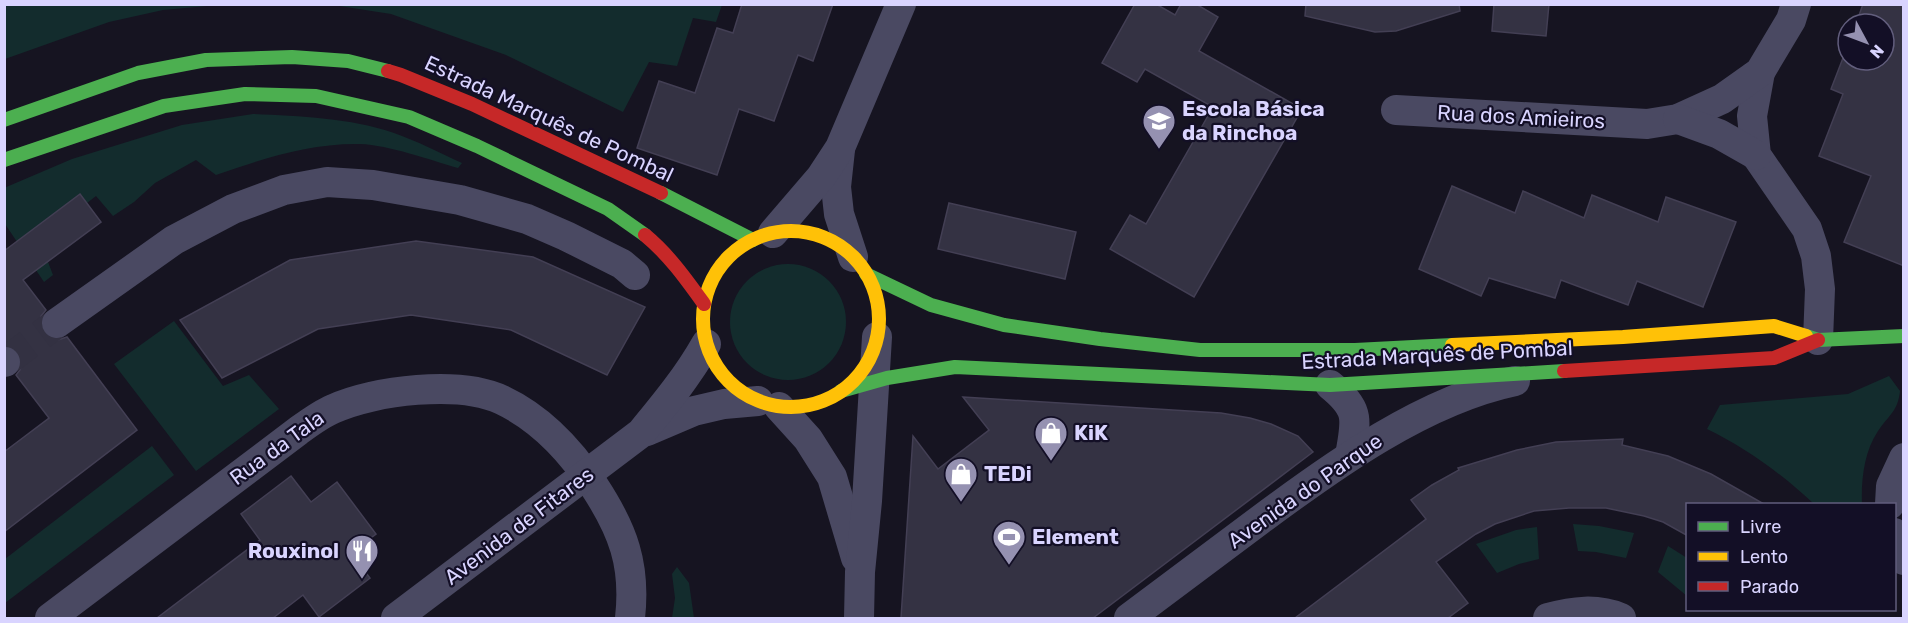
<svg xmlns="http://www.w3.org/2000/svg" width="1908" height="623" font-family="Rubik,sans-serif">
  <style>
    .green { fill: #132c2d }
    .building { fill: #343243; stroke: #433f54; stroke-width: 1.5 }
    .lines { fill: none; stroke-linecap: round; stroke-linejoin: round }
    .street-tunnel { stroke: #333142; stroke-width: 30; stroke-dasharray: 30 15; stroke-linecap: butt }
    .street { stroke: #4a4962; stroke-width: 30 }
    .fast { stroke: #4caf50; stroke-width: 14 }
    .slow { stroke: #ffc107; stroke-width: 14 }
    .jam { stroke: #c62828; stroke-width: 14 }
    .labels { text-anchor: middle; stroke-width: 4.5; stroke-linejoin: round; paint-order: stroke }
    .poi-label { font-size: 21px; font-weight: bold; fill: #d9d4ff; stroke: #130f26; text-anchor: start }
    .street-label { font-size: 21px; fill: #d9d4ff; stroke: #130f26 }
  </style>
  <rect width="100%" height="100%" fill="#161421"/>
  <g class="green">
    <path d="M 5,4 L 218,4 L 218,5 L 163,10 L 109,22 L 5,59 Z"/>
    <path d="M 333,5 L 722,4 L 722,5 L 716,22 L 693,18 L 677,66 L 649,62 L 623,112 L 506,55 L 391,14 Z"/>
    <path d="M 253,114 C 299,116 350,118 394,133 C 417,141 440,153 462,163 L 458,168 C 430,160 389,145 360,144 C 310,143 262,159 216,175 L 196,160 L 155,183 L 134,202 L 113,216 L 96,196 L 87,203 L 80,194 L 35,228 L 53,275 L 44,282 L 5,224 L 4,188 L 72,159 L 182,125 Z"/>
    <circle cx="788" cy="322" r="58"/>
    <path d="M 174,321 L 223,386 L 249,375 L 279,409 L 196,471 L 114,364 Z"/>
    <path d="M 1889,376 L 1900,391 C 1898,411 1889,415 1878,431 C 1864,452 1861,480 1862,504 L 1814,504 C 1782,474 1746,448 1707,429 L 1720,405 L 1848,394 Z"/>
    <path d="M 152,446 L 174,475 L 5,603 L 5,559 Z"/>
    <path d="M 1573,524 L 1599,526 L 1634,533 L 1626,558 L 1596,552 L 1578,551 Z"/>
    <path d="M 1537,527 L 1539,559 L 1519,564 L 1497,573 L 1476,544 L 1516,530 Z"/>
    <path d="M 1668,546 L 1687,558 L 1687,596 L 1658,572 Z"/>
    <path d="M 677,567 L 689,583 L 694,618 L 672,618 L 675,598 L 672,574 Z"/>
  </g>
  <g class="building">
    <path d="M 742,4 L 833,4 L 813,61 L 798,55 L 774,121 L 739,109 L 717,175 L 637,148 L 659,81 L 695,93 L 717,28 L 733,33 Z"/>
    <path d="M 1135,4 L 1156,4 L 1175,15 L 1181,4 L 1196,4 L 1218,17 L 1199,51 L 1302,109 L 1194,297 L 1110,249 L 1130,215 L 1146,224 L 1213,107 L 1145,69 L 1137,82 L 1102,63 Z"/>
    <path d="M 1306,4 L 1459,4 L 1460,11 L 1396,31 L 1375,32 L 1305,16 Z"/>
    <path d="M 1494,4 L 1549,4 L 1546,36 L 1492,31 Z"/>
    <path d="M 1863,4 L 1904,4 L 1904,266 L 1844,242 L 1871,176 L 1819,156 L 1843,94 L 1831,89 L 1848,45 L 1848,60 L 1884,60 L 1884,24 L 1856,24 Z"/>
    <path d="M 1452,186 L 1515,213 L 1523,191 L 1584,218 L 1592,195 L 1658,222 L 1666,197 L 1736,222 L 1703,307 L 1637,281 L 1628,305 L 1561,280 L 1555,298 L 1489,278 L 1481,296 L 1419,269 Z"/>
    <path d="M 80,194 L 101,222 L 23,280 L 46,310 L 41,316 L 40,324 L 43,333 L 49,338 L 58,340 L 67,337 L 137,430 L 4,532 L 4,452 L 49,418 L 16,375 L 20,370 L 22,363 L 20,353 L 13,347 L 4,345 L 4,251 Z"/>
    <path d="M 949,203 L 1076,232 L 1065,279 L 938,249 Z"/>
    <path d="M 416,241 L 533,257 L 645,307 L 607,375 L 511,330 L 411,315 L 318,329 L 222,378 L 180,320 L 290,260 Z"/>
    <path d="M 963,397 L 1221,413 L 1250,418 L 1271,424 L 1298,436 L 1313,452 L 1093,618 L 901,618 L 913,436 L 938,469 L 989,430 Z"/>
    <path d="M 1623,439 L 1622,445 L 1668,456 L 1711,474 L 1764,504 L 1688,504 L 1688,536 L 1663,522 L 1644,516 L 1606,508 L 1569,508 L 1534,511 L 1495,524 L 1476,534 L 1436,562 L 1468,603 L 1448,618 L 1295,618 L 1426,519 L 1411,500 L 1432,485 L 1459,470 L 1458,468 L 1517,450 L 1556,442 Z"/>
    <path d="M 291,476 L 311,502 L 337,482 L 376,534 L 351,553 L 370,578 L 319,617 L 303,595 L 273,618 L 157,618 L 260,540 L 241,514 Z"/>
  </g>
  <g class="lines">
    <path class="street-tunnel" d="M 5,362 L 57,323"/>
    <g class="street">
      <path d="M 1760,72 L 1752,116 L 1756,155 L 1807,229 L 1816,256 L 1820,289 L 1818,340"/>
      <path d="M 1396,110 L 1647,124 L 1678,119 L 1722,99 L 1760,72 L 1791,20 L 1796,4"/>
      <path d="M 1678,119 L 1719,134 L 1756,155"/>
      <path d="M 840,150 L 836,187 L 839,214 L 853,257"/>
      <path d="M 773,233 L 821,177 L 840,148 L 901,4"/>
      <path d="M 57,323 L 174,240 L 233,209 L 284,190 L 327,182 L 373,185 L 460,200 L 527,219 L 566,236 L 622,264 L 635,275"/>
      <path d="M 4,362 L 5,362"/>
      <path d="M 1330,385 C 1361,410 1356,420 1350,456"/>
      <path d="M 779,407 L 808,439 L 832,477 L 856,558"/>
      <path d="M 647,431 L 694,411 L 724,404 L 758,401"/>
      <path d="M 1890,504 L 1891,486 L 1904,458"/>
      <path d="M 1894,533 L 1904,560"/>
      <path d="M 50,618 L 298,431 C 309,423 321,414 333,409 C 374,390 460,380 502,400 C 540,418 571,451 594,486 C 623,530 636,565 630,618"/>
      <path d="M 396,618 L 641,433 C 665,404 688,376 706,344"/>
      <path d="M 859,618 L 860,572 L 867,501 L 877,337"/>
      <path d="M 1129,618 C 1172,586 1216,553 1260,520 C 1334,465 1424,400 1515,381"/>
      <path d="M 1548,618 C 1573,611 1597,608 1621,618"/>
    </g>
    <g class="fast">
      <path d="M 4,120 L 138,73 L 206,60 L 292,57 L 348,61 L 388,71"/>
      <path d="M 4,160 L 164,106 L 245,94 L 316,96 L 409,117 L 477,146 L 608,209 L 645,235"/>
      <path d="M 661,193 L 753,240"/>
      <path d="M 866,274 L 931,305 L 1004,325 L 1100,339 L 1200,350 L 1355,350 L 1452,345"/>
      <path d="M 1806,336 L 1818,340 L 1904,336"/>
      <path d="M 841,391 L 887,378 L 955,367 L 1330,385 L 1564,371"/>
    </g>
    <g class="slow">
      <circle cx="791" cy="319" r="88"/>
      <path d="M 1452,345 L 1623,337 L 1774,326 L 1806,336"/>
    </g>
    <g class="jam">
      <path d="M 388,71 L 401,75 L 472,104 L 661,193"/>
      <path d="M 645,235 C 669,255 686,279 704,304"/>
      <path d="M 1564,371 L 1774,358 L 1818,340"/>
    </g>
  </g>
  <defs>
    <g id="school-pin" transform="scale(1.725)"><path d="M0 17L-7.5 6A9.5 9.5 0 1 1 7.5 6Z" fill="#9591b1" stroke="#130f26"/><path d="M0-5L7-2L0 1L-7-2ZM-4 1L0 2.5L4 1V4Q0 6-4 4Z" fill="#fff"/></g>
    <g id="shop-pin" transform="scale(1.725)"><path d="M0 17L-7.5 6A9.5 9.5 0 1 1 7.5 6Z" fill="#9591b1" stroke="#130f26"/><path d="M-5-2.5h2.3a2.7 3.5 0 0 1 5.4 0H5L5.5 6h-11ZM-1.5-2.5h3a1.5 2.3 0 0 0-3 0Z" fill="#fff"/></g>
    <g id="stadium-pin" transform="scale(1.725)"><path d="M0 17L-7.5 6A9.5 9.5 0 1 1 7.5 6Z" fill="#9591b1" stroke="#130f26"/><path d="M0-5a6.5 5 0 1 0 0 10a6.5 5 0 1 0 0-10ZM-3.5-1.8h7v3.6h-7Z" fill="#fff"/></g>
    <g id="restaurant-pin" transform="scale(1.725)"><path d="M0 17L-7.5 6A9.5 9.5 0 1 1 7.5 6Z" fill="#9591b1" stroke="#130f26"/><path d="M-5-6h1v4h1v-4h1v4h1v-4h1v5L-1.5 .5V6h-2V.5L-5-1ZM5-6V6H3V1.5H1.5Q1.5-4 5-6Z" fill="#fff"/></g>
  </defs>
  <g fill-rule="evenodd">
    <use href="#school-pin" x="1159" y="121"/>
    <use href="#shop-pin" x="1051" y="433"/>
    <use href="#shop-pin" x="961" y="474"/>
    <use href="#stadium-pin" x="1009" y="537"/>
    <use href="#restaurant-pin" x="362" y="551"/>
  </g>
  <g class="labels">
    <g class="poi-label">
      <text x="1182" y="116">Escola Básica<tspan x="1182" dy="24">da Rinchoa</tspan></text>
      <text x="1074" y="440">KiK</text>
      <text x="984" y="481">TEDi</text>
      <text x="1032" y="544">Element</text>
      <text x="339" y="558" text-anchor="end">Rouxinol</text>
    </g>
    <g class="street-label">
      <text transform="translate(1521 117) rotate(3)" y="7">Rua dos Amieiros</text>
      <text transform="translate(549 119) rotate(25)" y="7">Estrada Marquês de Pombal</text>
      <text transform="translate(1437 355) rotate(-3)" y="7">Estrada Marquês de Pombal</text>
      <text transform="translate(277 448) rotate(-36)" y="7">Rua da Tala</text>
      <text transform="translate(1305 491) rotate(-35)" y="7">Avenida do Parque</text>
      <text transform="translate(519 526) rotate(-37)" y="7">Avenida de Fitares</text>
    </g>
  </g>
  <rect width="1908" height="623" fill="none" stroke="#d9d4ff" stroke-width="12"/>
  <rect x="1686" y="503" width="210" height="108" fill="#130f26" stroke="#625e7d" stroke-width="1.5"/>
  <rect x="1698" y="522" width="30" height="9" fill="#4caf50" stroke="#625e7d" stroke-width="1.5"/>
  <text x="1740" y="533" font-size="18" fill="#d9d4ff">Livre</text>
  <rect x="1698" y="552" width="30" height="9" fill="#ffc107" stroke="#625e7d" stroke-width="1.5"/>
  <text x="1740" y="563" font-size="18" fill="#d9d4ff">Lento</text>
  <rect x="1698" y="582" width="30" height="9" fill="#c62828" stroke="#625e7d" stroke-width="1.5"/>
  <text x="1740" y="593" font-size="18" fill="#d9d4ff">Parado</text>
  <g transform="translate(1866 42) rotate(131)"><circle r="28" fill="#130f26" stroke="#625e7d" stroke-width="1.5"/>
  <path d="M0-4.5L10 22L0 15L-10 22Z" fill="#9591b1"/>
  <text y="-9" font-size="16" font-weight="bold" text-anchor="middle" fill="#d9d4ff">N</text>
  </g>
</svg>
